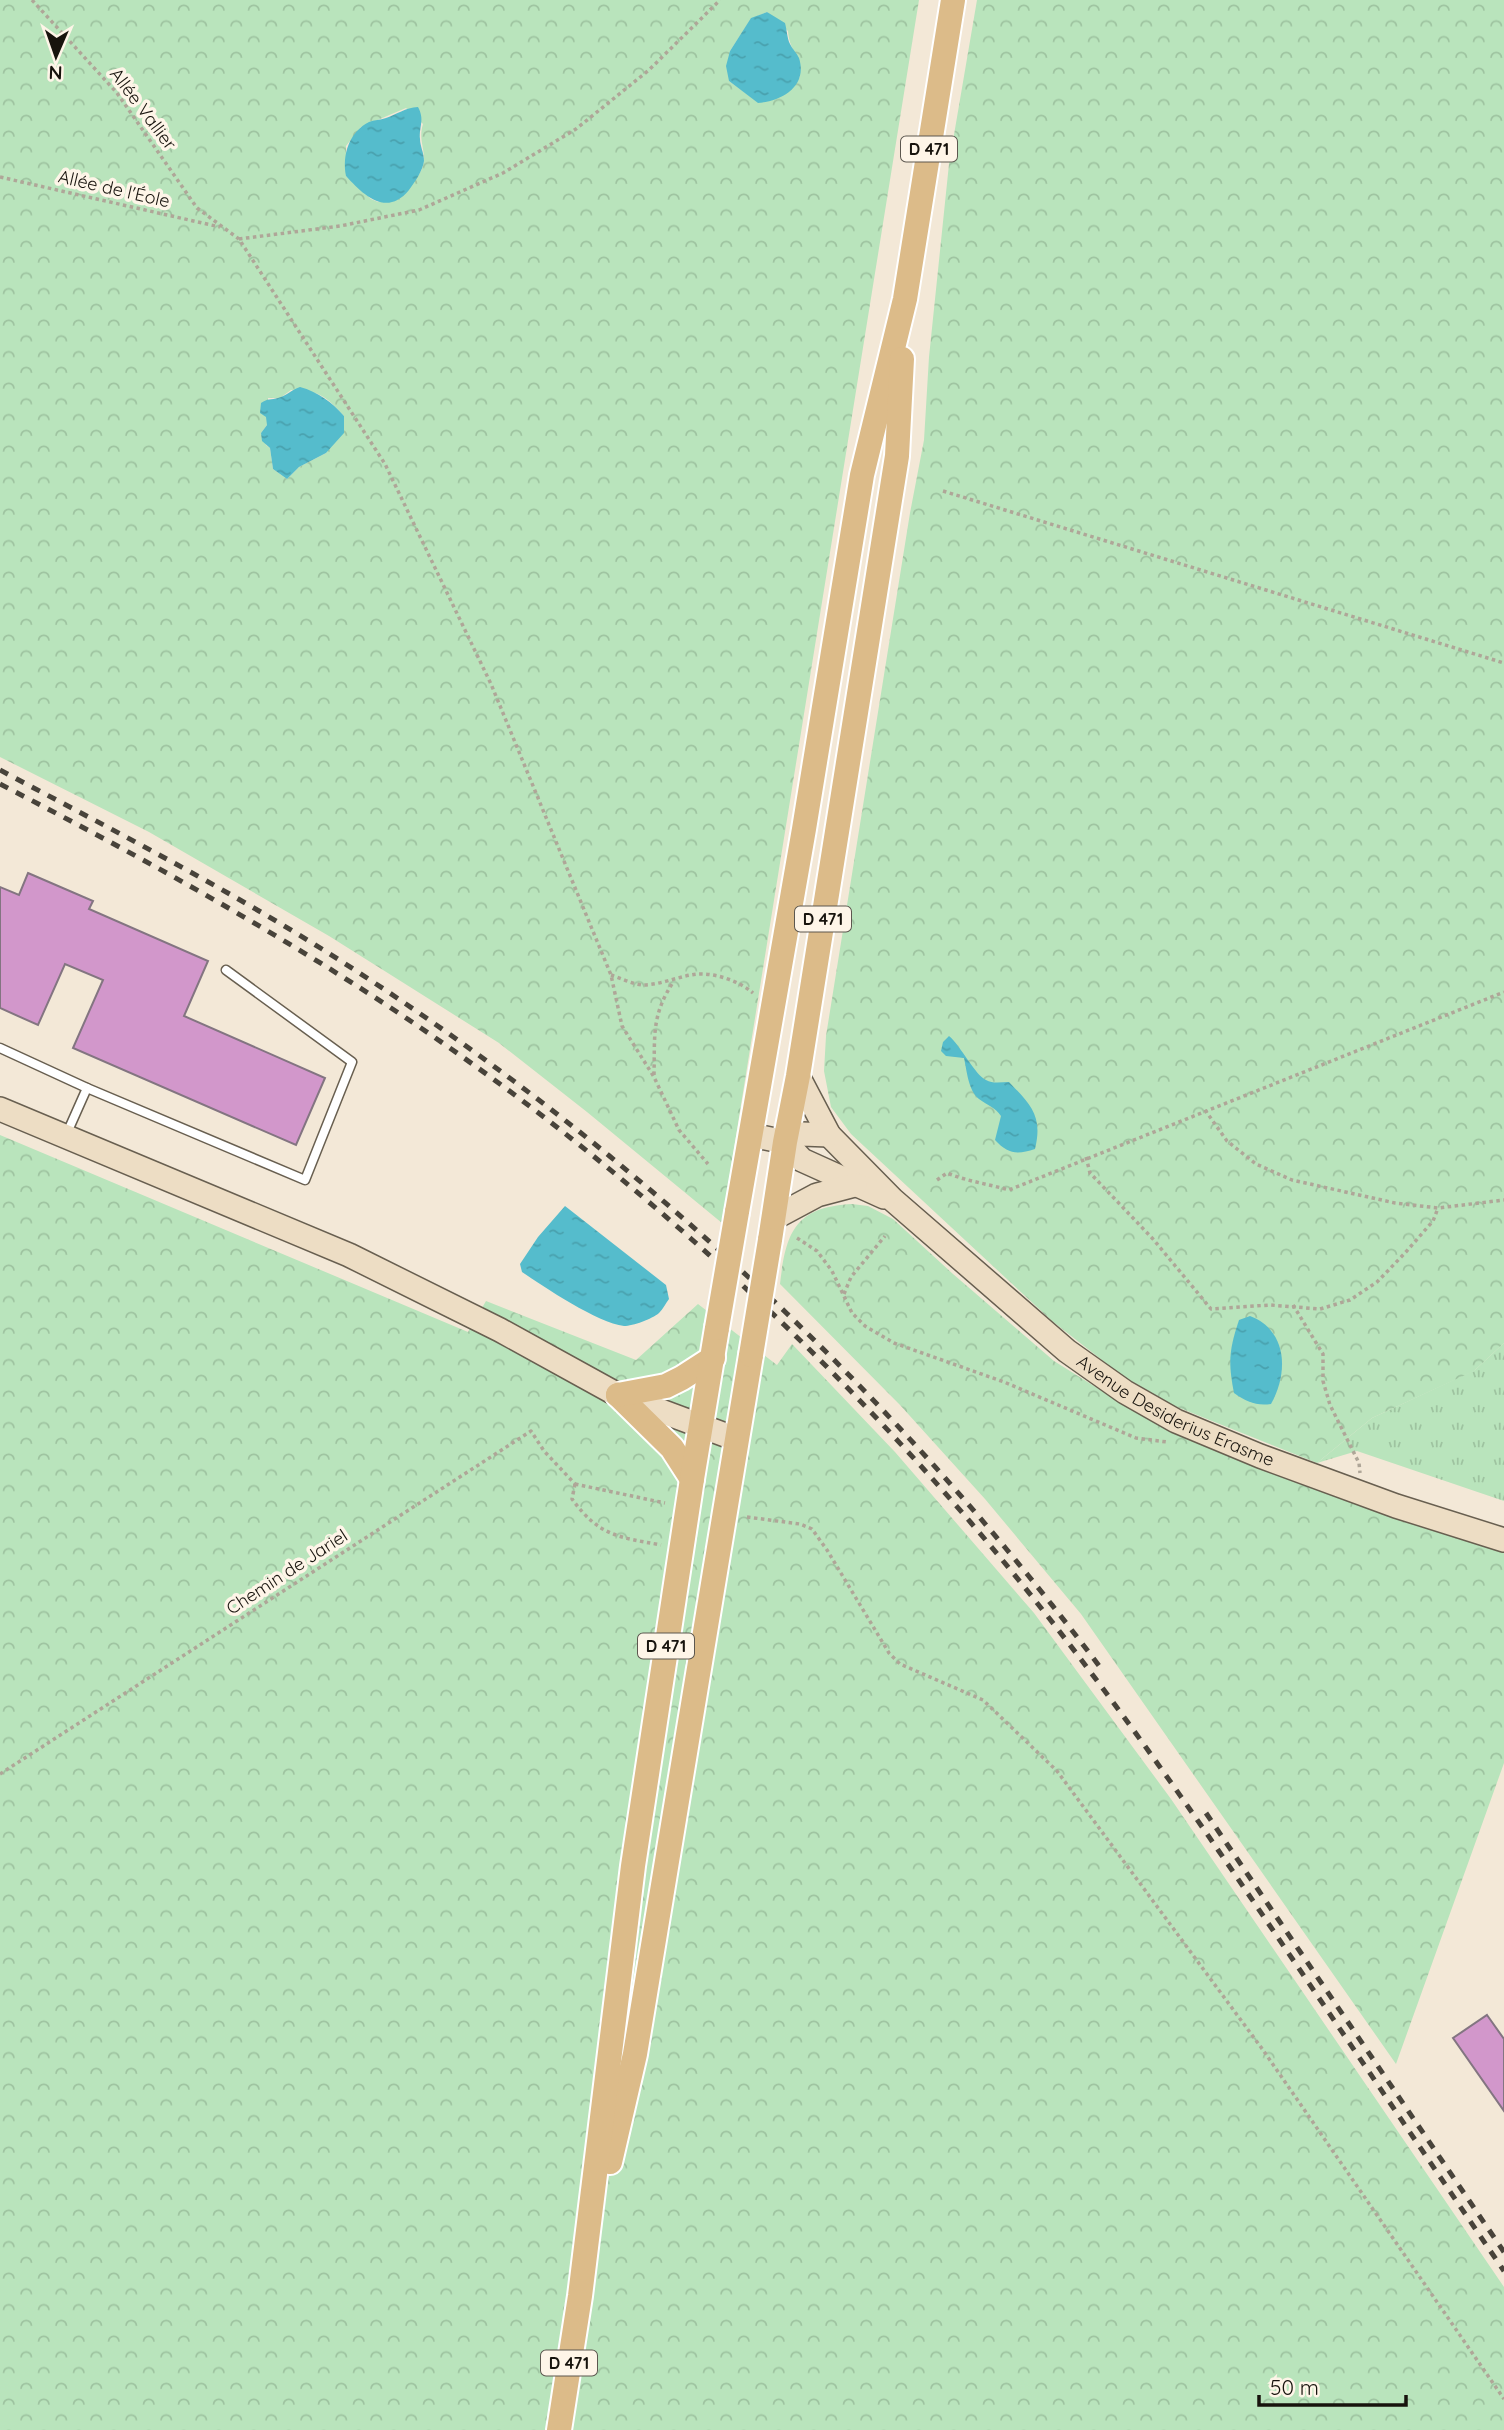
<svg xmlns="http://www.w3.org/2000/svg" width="1504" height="2430" font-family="Quicksand,sans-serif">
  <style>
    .grass { fill: url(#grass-tufts) }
    .forest { fill: url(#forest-crowns); fill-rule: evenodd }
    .water { fill: url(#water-ripples) }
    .building { fill: #d297cb; stroke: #837581; stroke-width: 2 }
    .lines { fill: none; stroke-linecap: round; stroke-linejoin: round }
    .lane-casing { stroke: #685f50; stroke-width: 11 }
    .secondary-casing { stroke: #685f50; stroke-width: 26 }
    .primary-casing { stroke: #fff; stroke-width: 28 }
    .path { stroke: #afa698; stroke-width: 3.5; stroke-dasharray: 3.5 3.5; stroke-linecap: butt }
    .lane { stroke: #fff; stroke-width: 8 }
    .secondary { stroke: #edddc4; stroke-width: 23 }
    .primary { stroke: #dcbb89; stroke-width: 24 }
    .rail { stroke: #48433a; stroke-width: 5; stroke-dasharray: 9 9; stroke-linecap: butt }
    .primary-bridge-casing { stroke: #fff; stroke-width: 28; stroke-linecap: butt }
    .primary-bridge { stroke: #dcbb89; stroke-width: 24 }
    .labels { text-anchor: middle; stroke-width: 7; stroke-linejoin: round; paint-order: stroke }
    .shield { fill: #fef5e8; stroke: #5c574f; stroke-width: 2 }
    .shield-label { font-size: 16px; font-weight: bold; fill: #17130d }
    .street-label { font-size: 18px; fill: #17130d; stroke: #fef5e8 }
  </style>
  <defs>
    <pattern id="grass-tufts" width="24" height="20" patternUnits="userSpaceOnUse" patternTransform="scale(1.75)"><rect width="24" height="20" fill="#b9e4bc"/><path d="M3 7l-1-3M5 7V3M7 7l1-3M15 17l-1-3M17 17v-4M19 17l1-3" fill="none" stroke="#9ec3a0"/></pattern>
    <pattern id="forest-crowns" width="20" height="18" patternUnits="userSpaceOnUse" patternTransform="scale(1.75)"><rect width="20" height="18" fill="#b9e4bc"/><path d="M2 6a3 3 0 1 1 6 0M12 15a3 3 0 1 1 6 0" fill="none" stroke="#9ec3a0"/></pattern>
    <pattern id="water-ripples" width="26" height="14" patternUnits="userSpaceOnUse" patternTransform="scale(1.75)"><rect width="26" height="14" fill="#55bccc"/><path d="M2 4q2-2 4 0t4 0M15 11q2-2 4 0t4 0" fill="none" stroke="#49a1ae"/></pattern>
  </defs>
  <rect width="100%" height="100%" fill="#f3e8d7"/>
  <path class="grass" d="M 1504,1343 L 1504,1501 L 1357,1451 L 1317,1463 L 1372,1418 L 1475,1370 Z"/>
  <g class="forest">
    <path d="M 0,0 L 919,0 L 722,1223 L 587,1112 L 499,1043 L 329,936 L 149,832 L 0,757 ZM 767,12 L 788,31 C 789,50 800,54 800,77 L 759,103 L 729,81 L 730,51 L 751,19 ZM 406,108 L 423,124 C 419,137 423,144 424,157 C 424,183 397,192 378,202 L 371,199 L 346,176 L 346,146 L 361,127 ZM 291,390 C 318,390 326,396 344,416 L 326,453 L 299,467 L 287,479 L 273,469 L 270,448 L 266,445 L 261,433 L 267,425 L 268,398 L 280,398 Z"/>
    <path d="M 977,0 L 1504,0 L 1504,1343 L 1474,1371 L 1372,1418 L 1317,1463 L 1172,1405 L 1121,1375 L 1052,1321 L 851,1134 L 831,1107 L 824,1071 L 826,1036 L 910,513 L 924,440 L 929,357 L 949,164 Z"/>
    <path d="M 0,1135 L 468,1332 L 486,1301 L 636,1360 L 698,1304 L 777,1365 L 792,1344 L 895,1452 L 1034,1613 L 1171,1799 L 1504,2287 L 1504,2430 L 0,2430 Z"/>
    <path d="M 852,1204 L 868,1206 L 893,1219 L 953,1274 L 1054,1361 L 1126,1406 L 1198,1442 L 1357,1505 L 1504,1552 L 1504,1763 L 1396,2064 L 1081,1614 L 985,1499 L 900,1405 L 780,1284 C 786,1232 795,1207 852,1204 Z"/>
  </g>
  <g class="water">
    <path d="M 767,12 L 785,23 C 787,30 787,38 790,44 C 792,49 797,53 799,58 C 808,86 782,101 758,103 L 729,81 L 726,66 L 730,51 L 751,18 Z"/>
    <path d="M 418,107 C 425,120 419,126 420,139 C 420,146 424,153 424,161 C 423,170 415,182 409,190 C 387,217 364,196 346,176 C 342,155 349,132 369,122 C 374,120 380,120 386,118 C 397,114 405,108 418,107 Z"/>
    <path d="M 300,387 C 318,392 332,402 344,416 L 344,433 L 326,453 L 299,467 L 287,479 L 273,469 L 270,448 L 262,441 L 261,433 L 267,425 L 266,417 L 260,413 L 261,403 C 268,398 271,400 278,398 C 286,396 293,389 300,387 Z"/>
    <path d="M 949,1036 C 961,1046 975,1075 986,1080 C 993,1084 1001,1082 1009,1082 C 1031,1105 1043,1116 1035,1149 C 1017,1155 1008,1154 995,1140 L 1001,1116 C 995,1107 988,1106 979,1099 C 968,1090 967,1071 964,1058 L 946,1056 L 941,1051 L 943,1042 Z"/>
    <path d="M 565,1206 L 666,1285 L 669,1299 C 666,1303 663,1309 659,1313 C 652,1319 633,1326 624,1326 C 598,1323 544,1287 522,1272 L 520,1264 L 538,1237 Z"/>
    <path d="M 1250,1316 C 1287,1330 1289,1372 1271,1404 C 1256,1406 1247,1402 1234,1393 C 1228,1362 1229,1350 1239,1320 Z"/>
  </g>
  <g class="building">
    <path d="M 28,873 L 93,901 L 89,909 L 208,961 L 184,1016 L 325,1078 L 296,1145 L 73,1048 L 103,980 L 65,964 L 38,1025 L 0,1008 L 0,887 L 19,895 Z"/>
    <path d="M 1487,2015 L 1504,2039 L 1504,2111 L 1453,2038 Z"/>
  </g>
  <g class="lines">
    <g class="lane-casing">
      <g id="lane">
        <path d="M 0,1048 L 87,1088 L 67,1133"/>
        <path d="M 87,1088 L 305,1180 L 352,1062 L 226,970"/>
      </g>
    </g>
    <g class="secondary-casing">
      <g id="secondary">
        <path id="s1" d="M 798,1076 L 829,1135 L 893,1200 L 1067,1351 L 1125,1392 L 1176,1421 L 1260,1456 L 1396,1506 L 1504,1540"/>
        <path d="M 0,1109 L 349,1255 L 500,1330 L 618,1395 L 736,1439"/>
        <path d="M 751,1135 L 785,1142 L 802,1160 L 884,1197"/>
        <path d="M 785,1142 L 802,1134 L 829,1135"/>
        <path d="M 774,1218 L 817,1195 L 855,1185"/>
      </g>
    </g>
    <g class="primary-casing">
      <g id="primary">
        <path d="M 737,1212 L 804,829 L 862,475 L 905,299 L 953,0"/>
        <path d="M 770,1240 L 785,1142 L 798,1076 L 897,456 L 902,359"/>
        <path d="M 618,1395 L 672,1448 L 692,1479"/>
        <path d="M 618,1395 L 666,1386 L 682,1378 L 713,1358"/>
        <path d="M 610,2162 L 635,2054 L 751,1355"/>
        <path d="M 559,2430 L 580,2296 L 633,1866 L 692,1479 L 717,1328"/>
      </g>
    </g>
    <g class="path">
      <path d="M 32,0 L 117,93 L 197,208 L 239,239 L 385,464 L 491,684 L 611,975 L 622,1026 L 654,1077 L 679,1130 L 708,1164"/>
      <path d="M 0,177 L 220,227"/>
      <path d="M 239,239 L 340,226 L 419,210 L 503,173 L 576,129 L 649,70 L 720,0"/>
      <path d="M 943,491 L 1504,663"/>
      <path d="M 611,975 C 620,978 632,984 642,985 C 661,985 679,976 697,974 C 716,973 739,981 753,993"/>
      <path d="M 654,1075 C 655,1036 651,1015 674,981"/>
      <path d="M 1205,1110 L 1227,1141 L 1256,1164 L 1292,1180 L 1395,1203 L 1438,1208 L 1504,1200"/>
      <path d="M 1086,1157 L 1090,1173 L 1153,1239 L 1211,1309 L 1270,1305 L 1320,1309 L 1350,1300 L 1377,1282 L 1405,1253 L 1433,1221 L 1438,1208"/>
      <path d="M 937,1180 L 947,1173 C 966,1181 988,1184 1009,1190 L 1504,992"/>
      <path d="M 797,1238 L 817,1251 L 832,1271 L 852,1313 L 865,1326 L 894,1343 L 1004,1382 L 1136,1438 L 1167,1442"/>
      <path d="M 844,1294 L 851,1277 L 885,1236"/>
      <path d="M 1293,1305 L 1323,1354 L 1323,1381 L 1330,1405 L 1359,1463 L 1360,1473"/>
      <path d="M 575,1484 L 572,1499 C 599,1536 618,1537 661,1545"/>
      <path d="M 575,1484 L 665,1503"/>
      <path d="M 747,1517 L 800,1524 L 812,1529 L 827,1550 L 889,1653 L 900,1664 L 983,1700 L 1057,1771 L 1263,2050 L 1504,2399"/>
      <path d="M 0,1774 L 531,1431 L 544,1451 L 575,1484"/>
    </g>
    <use href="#lane" class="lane"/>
    <use href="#secondary" class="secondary"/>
    <use href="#primary" class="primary"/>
    <g class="rail">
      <path d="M 0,770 C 109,828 218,884 322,949 C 625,1140 889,1386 1103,1671"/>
      <path d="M 0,784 C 122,847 241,912 357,986 C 584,1130 797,1320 972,1524 C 1080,1650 1175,1786 1268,1923 C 1347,2039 1425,2155 1504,2271"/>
      <path d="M 1206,1813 L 1504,2252"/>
    </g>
    <g class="primary-bridge-casing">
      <g id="primary-bridge">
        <path d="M 717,1328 L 737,1212"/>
        <path d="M 751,1355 L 770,1240"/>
      </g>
    </g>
    <use href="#primary-bridge" class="primary-bridge"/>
  </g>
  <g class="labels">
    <g class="shield">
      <rect x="901" y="136.5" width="56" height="25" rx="5"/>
      <rect x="795" y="906.5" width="56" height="25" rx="5"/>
      <rect x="638" y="1633.5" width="56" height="25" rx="5"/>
      <rect x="541" y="2350.5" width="56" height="25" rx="5"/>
    </g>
    <g class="shield-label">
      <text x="929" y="155">D 471</text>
      <text x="823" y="925">D 471</text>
      <text x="666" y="1652">D 471</text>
      <text x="569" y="2369">D 471</text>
    </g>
    <g class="street-label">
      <text transform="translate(143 109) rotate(53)" y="6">Allée Vallier</text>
      <text transform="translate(114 189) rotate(13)" y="6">Allée de l'Éole</text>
      <text dy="6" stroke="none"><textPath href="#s1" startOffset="513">Avenue Desiderius Erasme</textPath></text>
      <text transform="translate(287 1572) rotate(-33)" y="6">Chemin de Jariel</text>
    </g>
  </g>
  <g transform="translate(56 56) rotate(182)" stroke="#fef5e8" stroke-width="5" paint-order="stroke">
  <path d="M0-5L12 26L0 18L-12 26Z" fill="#17130d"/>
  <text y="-10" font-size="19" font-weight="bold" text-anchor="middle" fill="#17130d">N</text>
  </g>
  <path d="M1259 2395v10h147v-10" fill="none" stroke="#17130d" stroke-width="3.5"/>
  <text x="1270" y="2395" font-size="21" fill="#17130d" stroke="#fef5e8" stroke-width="5" paint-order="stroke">50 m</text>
</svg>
